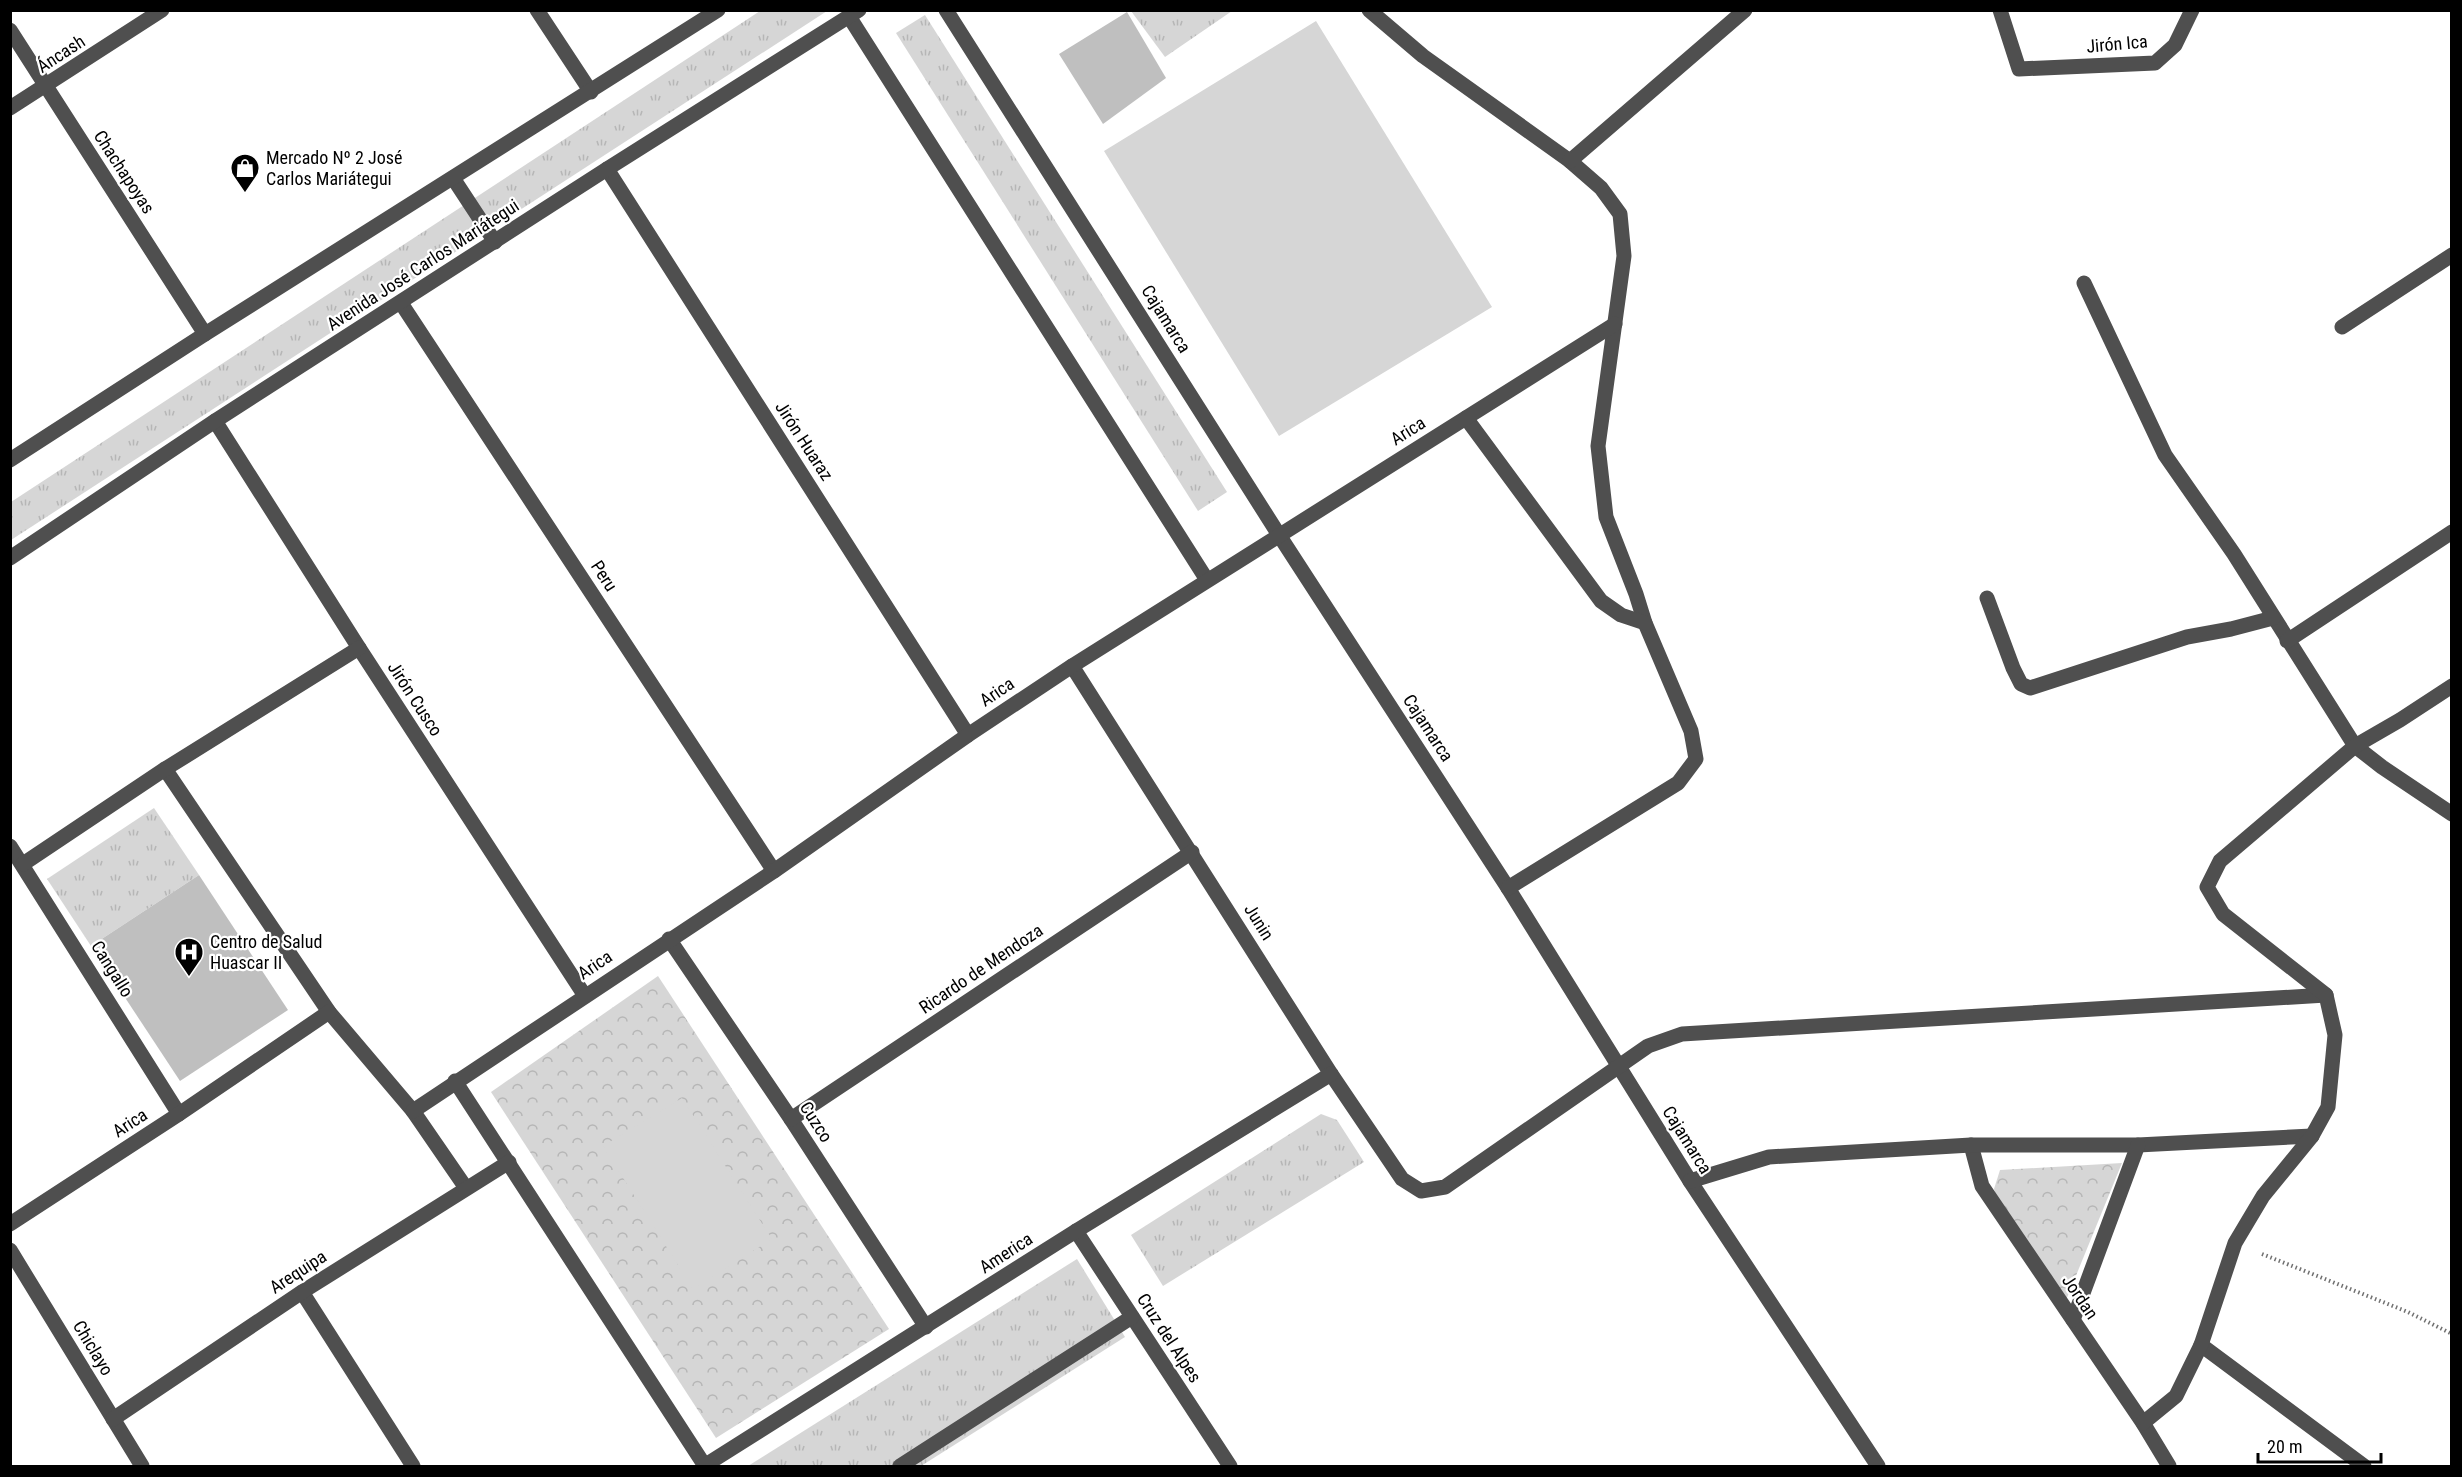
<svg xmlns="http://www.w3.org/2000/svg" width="2462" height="1477" font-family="'Roboto Condensed',sans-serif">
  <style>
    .grass { fill: url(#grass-tufts) }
    .park { fill: url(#park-crowns) }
    .pitch { fill: #d6d6d6 }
    .building { fill: #bfbfbf }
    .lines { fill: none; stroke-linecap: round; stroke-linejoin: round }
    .path { stroke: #717171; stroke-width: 4; stroke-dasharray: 1.5 3; stroke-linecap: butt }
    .minor { stroke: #4f4f4f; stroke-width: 15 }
    .labels { text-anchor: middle; stroke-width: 4.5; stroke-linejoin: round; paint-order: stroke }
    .street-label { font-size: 18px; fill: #000; stroke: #fff }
    .poi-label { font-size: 18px; fill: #000; stroke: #fff; text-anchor: start }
  </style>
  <defs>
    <pattern id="grass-tufts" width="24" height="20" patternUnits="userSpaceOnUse" patternTransform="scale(1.5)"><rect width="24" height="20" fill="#d6d6d6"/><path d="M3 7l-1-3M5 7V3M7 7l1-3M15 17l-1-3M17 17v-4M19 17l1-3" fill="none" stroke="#b6b6b6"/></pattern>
    <pattern id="park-crowns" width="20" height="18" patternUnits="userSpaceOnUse" patternTransform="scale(1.5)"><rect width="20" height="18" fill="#d6d6d6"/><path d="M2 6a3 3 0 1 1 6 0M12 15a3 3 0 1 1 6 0" fill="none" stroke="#b6b6b6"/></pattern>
  </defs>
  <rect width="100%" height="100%" fill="#fff"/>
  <g class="grass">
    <path d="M 760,11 L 827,11 L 11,540 L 11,502 Z"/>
    <path d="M 1131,11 L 1232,11 L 1165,57 Z"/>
    <path d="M 925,15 L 1227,492 L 1198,511 L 896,33 Z"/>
    <path d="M 154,808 L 199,875 L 91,946 L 47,879 Z"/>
    <path d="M 1321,1114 L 1337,1120 L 1364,1162 L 1163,1286 L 1131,1235 Z"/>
    <path d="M 1077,1259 L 1125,1337 L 921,1466 L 748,1466 Z"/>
  </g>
  <g class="park">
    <path d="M 658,976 L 889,1329 L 716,1438 L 491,1092 Z"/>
    <path d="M 2122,1163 L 2064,1305 L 1998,1204 L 1994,1189 L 2000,1170 Z"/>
  </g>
  <g class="pitch">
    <path d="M 1316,21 L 1492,307 L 1279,436 L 1104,151 Z"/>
    <path d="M 682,1098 L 772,1239 L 693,1289 L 603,1146 Z"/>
  </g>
  <g class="building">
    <path d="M 1127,12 L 1166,78 L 1103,124 L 1059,54 Z"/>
    <path d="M 199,875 L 288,1010 L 180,1081 L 91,946 Z"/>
  </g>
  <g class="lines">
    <path class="path" d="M 2262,1254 L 2408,1312 L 2452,1334"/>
    <g class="minor">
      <path d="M 537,10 L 591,92"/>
      <path d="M 946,10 L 1279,535 L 1508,888 L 1690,1181 L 1878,1466"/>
      <path d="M 1369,10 L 1423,56 L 1570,161 L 1601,188 L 1620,214 L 1624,256 L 1598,446 L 1606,517 L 1636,594 L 1645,623 L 1691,731 L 1696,759 L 1678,783 L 1508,888"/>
      <path d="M 2000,10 L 2019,69 L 2155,63 L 2175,45 L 2192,10"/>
      <path d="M 850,18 L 1207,580"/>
      <path d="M 10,30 L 205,334"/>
      <path d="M 10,108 L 162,10"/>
      <path d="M 1570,161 L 1745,10"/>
      <path d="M 607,169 L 968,735"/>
      <path d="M 453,178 L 495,242"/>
      <path d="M 2084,283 L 2165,455 L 2234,554 L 2355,746 L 2382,767 L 2452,814"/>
      <path d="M 401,303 L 774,871"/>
      <path d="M 2342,327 L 2452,255"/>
      <path d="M 1466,418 L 1601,601 L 1621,615 L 1645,623"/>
      <path d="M 215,421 L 359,648 L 585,996"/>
      <path d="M 10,460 L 205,334 L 718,10"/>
      <path d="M 10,558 L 215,421 L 607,169 L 859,10"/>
      <path d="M 1987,598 L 2013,668 L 2021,684 L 2030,688 L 2187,637 L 2231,629 L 2273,618"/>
      <path d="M 2287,641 L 2452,532"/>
      <path d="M 1072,666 L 1331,1074 L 1402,1179 L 1421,1191 L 1445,1187 L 1648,1046 L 1682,1034 L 2326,995"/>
      <path d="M 165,769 L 329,1012 L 413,1111 L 466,1188"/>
      <path d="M 10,846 L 179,1114"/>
      <path d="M 23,864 L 165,769 L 359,648"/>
      <path d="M 669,939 L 791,1119 L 926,1327"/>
      <path d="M 455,1081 L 705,1466"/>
      <path d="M 413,1111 L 774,871 L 968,735 L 1072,666 L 1615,324"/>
      <path d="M 791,1119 L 1192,852"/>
      <path d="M 1971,1145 L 1982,1186 L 2143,1423 L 2169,1466"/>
      <path d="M 1690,1181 L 1769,1157 L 1971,1145 L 2138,1145 L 2312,1136"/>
      <path d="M 10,1224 L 179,1114 L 329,1012"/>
      <path d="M 1076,1231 L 1230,1466"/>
      <path d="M 10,1250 L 142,1466"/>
      <path d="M 302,1292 L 413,1466"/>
      <path d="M 2073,1320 L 2138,1145"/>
      <path d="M 2201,1345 L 2364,1466"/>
      <path d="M 113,1419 L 302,1292 L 509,1162"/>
      <path d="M 2143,1423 L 2176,1396 L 2201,1345 L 2235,1243 L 2263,1196 L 2312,1136 L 2328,1107 L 2335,1035 L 2326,995 L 2223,914 L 2207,887 L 2220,861 L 2355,746 L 2400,720 L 2452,686"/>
      <path d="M 704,1466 L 1076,1231 L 1331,1074"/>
      <path d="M 900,1466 L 1132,1317"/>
    </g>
  </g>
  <defs>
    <g id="shop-pin" transform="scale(1.5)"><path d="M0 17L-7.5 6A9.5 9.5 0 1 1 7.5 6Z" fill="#000" stroke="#fff"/><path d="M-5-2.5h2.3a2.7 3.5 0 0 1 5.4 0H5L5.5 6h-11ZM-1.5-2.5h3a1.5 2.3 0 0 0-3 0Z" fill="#fff"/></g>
    <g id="hospital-pin" transform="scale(1.5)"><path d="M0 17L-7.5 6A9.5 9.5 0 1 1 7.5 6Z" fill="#000" stroke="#fff"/><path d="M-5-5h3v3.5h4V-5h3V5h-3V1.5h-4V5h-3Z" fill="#fff"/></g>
  </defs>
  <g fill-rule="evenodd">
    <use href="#shop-pin" x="245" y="168"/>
    <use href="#hospital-pin" x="189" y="952"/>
  </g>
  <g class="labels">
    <g class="street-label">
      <text transform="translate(2117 44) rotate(-5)" y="6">Jirón Ica</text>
      <text transform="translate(61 54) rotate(-33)" y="6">Áncash</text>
      <text transform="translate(124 172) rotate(57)" y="6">Chachapoyas</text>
      <text transform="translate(423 265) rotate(-33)" y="6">Avenida José Carlos Mariátegui</text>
      <text transform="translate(1166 319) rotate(58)" y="6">Cajamarca</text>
      <text transform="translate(1408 431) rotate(-32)" y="6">Arica</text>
      <text transform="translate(804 441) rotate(57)" y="6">Jirón Huaraz</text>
      <text transform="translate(604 576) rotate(57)" y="6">Peru</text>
      <text transform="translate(997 692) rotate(-34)" y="6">Arica</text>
      <text transform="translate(415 699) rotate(57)" y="6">Jirón Cusco</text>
      <text transform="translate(1428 728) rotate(57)" y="6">Cajamarca</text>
      <text transform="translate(1259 922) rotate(58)" y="6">Junin</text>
      <text transform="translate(595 965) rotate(-34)" y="6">Arica</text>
      <text transform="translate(112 969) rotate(58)" y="6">Cangallo</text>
      <text transform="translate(981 969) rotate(-34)" y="6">Ricardo de Mendoza</text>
      <text transform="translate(816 1122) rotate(57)" y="6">Cuzco</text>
      <text transform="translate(130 1123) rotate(-33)" y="6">Arica</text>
      <text transform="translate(1687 1140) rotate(58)" y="6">Cajamarca</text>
      <text transform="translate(1006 1253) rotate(-33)" y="6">America</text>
      <text transform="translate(298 1272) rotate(-33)" y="6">Arequipa</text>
      <text transform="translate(2080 1297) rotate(56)" y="6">Jordan</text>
      <text transform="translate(1169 1338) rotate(57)" y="6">Cruz del Alpes</text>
      <text transform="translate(93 1348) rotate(59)" y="6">Chiclayo</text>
    </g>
    <g class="poi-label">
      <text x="266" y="164">Mercado Nº 2 José<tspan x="266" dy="21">Carlos Mariátegui</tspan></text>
      <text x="210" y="948">Centro de Salud<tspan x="210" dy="21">Huascar II</tspan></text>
    </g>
  </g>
  <rect width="2462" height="1477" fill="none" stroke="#000000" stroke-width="24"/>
  <path d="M2258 1453v9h123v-9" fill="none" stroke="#000000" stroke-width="3"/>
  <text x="2267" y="1453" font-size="18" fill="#000000" stroke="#ffffff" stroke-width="4.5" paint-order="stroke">20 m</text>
</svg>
